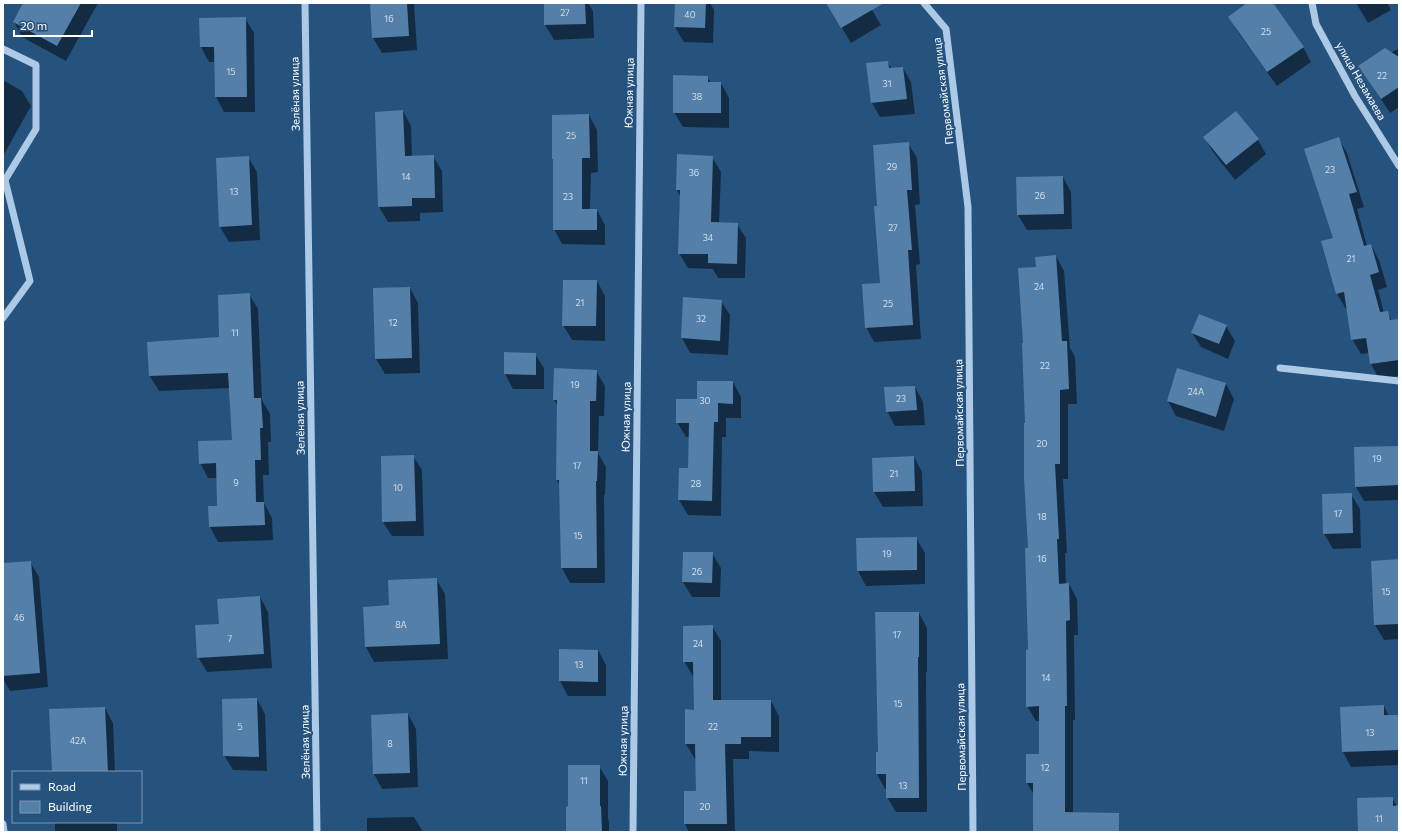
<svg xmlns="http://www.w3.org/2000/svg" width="1402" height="835" font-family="Commissioner,sans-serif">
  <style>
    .shadow { fill: #0007 }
    .building { fill: #537fa9 }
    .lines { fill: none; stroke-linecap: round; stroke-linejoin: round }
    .minor { stroke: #accae5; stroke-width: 7 }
    .labels { text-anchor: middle; stroke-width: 4; stroke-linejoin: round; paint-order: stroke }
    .number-label { font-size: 9px; fill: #d4dfea }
    .street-label { font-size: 11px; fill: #fff; stroke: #26537e }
  </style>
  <rect width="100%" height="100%" fill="#26537e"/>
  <g class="shadow">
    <path d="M 24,3 L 98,3 L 66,61 L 22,37 L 14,22 Z"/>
    <path d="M 371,3 L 414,3 L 417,50 L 382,53 L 373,38 Z"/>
    <path d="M 545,3 L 588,3 L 593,11 L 594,38 L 554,40 L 545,25 Z"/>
    <path d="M 676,3 L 710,3 L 714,10 L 713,43 L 684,42 L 675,27 Z"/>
    <path d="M 827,3 L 868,3 L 881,25 L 851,43 Z"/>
    <path d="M 1249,3 L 1272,3 L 1303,47 L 1311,62 L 1277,86 L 1238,32 L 1229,17 Z"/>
    <path d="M 1356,3 L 1387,3 L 1391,10 L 1368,23 Z"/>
    <path d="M 245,18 L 254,33 L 255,112 L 224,112 L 216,97 L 215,62 L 209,62 L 201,47 L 200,19 Z"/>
    <path d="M 1399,48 L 1399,107 L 1390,113 L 1359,66 L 1391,53 Z"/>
    <path d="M 887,62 L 892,69 L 903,68 L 911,82 L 915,114 L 880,117 L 872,103 Z"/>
    <path d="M 707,77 L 711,83 L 721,83 L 729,98 L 729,128 L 683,127 L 674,112 Z"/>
    <path d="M 3,80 L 22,91 L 31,106 L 3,156 Z"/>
    <path d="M 403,111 L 411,126 L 412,157 L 433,156 L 442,171 L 443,212 L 420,213 L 420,221 L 388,222 L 379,207 Z"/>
    <path d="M 589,115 L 597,130 L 598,172 L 591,173 L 590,210 L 597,210 L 605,225 L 605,245 L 562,244 L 554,229 Z"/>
    <path d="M 1205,138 L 1258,140 L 1266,154 L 1235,180 L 1213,152 Z"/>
    <path d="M 1338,138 L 1347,153 L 1364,207 L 1357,209 L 1367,246 L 1371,245 L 1379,260 L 1387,287 L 1378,290 L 1384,313 L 1387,312 L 1392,321 L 1399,321 L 1399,376 L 1379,379 L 1371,364 L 1369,353 L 1361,354 L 1352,339 L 1348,308 L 1346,309 L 1337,294 L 1323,242 L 1334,238 Z"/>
    <path d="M 908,143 L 917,158 L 920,204 L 915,205 L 920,264 L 916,265 L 921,339 L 874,342 L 866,327 L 881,284 L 878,207 Z"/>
    <path d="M 248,157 L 257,172 L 260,240 L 229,242 L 220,227 Z"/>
    <path d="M 712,157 L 721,172 L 719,223 L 737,224 L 746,238 L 745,278 L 718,278 L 713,269 L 688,268 L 679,253 L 680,196 L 677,190 Z"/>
    <path d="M 1063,177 L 1071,192 L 1072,229 L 1027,230 L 1018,215 L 1018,178 Z"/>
    <path d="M 1056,256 L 1064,271 L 1070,348 L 1075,357 L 1077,404 L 1068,404 L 1068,479 L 1063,479 L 1067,553 L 1065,553 L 1066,585 L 1069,584 L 1077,599 L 1078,635 L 1074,635 L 1075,720 L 1073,720 L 1073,814 L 1093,832 L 1023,832 L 1023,831 L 1034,831 L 1034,795 L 1027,783 L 1040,755 L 1040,721 L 1036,721 L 1027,706 L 1029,650 L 1029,549 L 1024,344 L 1037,268 Z"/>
    <path d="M 597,281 L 605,296 L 605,341 L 572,340 L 563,325 Z"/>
    <path d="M 410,288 L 418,303 L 420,373 L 385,374 L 376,359 L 374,289 Z"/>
    <path d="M 249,294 L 258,309 L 262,400 L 270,414 L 271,442 L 268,442 L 269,475 L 263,475 L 264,503 L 272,518 L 273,540 L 218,542 L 210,527 L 218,507 L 218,478 L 208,478 L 200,463 L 233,441 L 230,388 L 159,391 L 150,376 L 148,343 L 220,338 Z"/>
    <path d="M 684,298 L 721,301 L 730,315 L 728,355 L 690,353 L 682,338 Z"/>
    <path d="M 1226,326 L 1235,341 L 1228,359 L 1201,347 L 1192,333 Z"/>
    <path d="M 535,354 L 544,368 L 544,389 L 513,389 L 505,374 Z"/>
    <path d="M 555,370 L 596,371 L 605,386 L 604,416 L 599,416 L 598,453 L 606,467 L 605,495 L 604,495 L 605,583 L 570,583 L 562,568 L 560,486 L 557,480 L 558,406 L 554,400 Z"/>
    <path d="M 733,382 L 741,397 L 741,418 L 726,418 L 726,437 L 722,437 L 721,516 L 688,515 L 679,500 L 689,469 L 690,437 L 686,437 L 677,422 L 698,400 Z"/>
    <path d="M 1226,384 L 1234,399 L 1224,431 L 1176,416 L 1168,401 Z"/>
    <path d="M 915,387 L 923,402 L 925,425 L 895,426 L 887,411 Z"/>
    <path d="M 1399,447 L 1399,500 L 1364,501 L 1356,487 Z"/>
    <path d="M 413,456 L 422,470 L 424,536 L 392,536 L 383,522 Z"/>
    <path d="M 914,457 L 922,472 L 923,506 L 883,507 L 874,492 L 873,459 Z"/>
    <path d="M 1351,494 L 1360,509 L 1361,548 L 1333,549 L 1324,534 L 1323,495 Z"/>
    <path d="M 916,538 L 925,553 L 925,584 L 866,586 L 858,571 Z"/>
    <path d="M 712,553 L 721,568 L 720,597 L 692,597 L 683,582 Z"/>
    <path d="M 1399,560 L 1399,639 L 1384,640 L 1375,625 Z"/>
    <path d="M 30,562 L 39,577 L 48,687 L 10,691 L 3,679 L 3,564 Z"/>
    <path d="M 436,579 L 445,594 L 448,659 L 374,662 L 366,647 L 391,606 Z"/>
    <path d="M 260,597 L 268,612 L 272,668 L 207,672 L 198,657 L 220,625 Z"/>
    <path d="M 919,613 L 927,628 L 927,672 L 926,672 L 927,812 L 896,812 L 887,797 L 887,789 L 885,789 L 877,774 L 879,753 Z"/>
    <path d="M 712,626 L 721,641 L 721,701 L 771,701 L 779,716 L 779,752 L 749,751 L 749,759 L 733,759 L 735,832 L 689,832 L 685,824 L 697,792 L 696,759 L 695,759 L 686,744 L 686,710 L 695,711 L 694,676 L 693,676 L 684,661 Z"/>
    <path d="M 598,650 L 606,665 L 606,696 L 568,696 L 560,681 Z"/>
    <path d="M 257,699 L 265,714 L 267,771 L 233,770 L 224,755 Z"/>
    <path d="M 1384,706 L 1389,716 L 1399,716 L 1399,765 L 1351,767 L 1343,752 Z"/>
    <path d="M 105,708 L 113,723 L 115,772 L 53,772 Z"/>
    <path d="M 408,714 L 416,729 L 418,787 L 382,789 L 374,774 Z"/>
    <path d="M 599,766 L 608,781 L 608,819 L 609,822 L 609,832 L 567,832 L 567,807 Z"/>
    <path d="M 1392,798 L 1397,806 L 1399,806 L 1399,832 L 1359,832 Z"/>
    <path d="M 414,817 L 423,832 L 367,832 L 367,818 Z"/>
    <rect x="55" y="822" width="62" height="10"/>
  </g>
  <g class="building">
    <path d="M 23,3 L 81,3 L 57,46 L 13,22 Z"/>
    <path d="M 370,3 L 407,3 L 409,36 L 372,38 Z"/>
    <path d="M 544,3 L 585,3 L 586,24 L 544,25 Z"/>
    <path d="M 675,3 L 706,3 L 705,28 L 674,27 Z"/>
    <path d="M 826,3 L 884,3 L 841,28 Z"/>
    <path d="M 1247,3 L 1273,3 L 1304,47 L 1267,72 L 1228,17 Z"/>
    <path d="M 246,17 L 247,97 L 215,97 L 214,47 L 200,47 L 199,18 Z"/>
    <path d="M 1385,48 L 1399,57 L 1399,87 L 1381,99 L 1358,66 Z"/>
    <path d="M 888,61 L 889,68 L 903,67 L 907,99 L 871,103 L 866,63 Z"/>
    <path d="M 673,75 L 708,76 L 708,82 L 721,82 L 721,113 L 673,113 Z"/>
    <path d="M 403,110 L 405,156 L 434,155 L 435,198 L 412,198 L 412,206 L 378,207 L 375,112 Z"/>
    <path d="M 1236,111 L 1259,139 L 1226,165 L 1203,137 Z"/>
    <path d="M 589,114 L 590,158 L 582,158 L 582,209 L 597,209 L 597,230 L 553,230 L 553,159 L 552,159 L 552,115 Z"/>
    <path d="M 1339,137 L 1357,192 L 1349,194 L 1364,246 L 1371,244 L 1379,272 L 1370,275 L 1380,312 L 1388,311 L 1390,320 L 1399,319 L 1399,360 L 1370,364 L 1366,338 L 1351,340 L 1344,292 L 1336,294 L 1321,241 L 1333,238 L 1304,149 Z"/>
    <path d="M 909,142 L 912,190 L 907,190 L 912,250 L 908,250 L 913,325 L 865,328 L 862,284 L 880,283 L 874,206 L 877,206 L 873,145 Z"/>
    <path d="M 677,154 L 713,156 L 711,222 L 738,223 L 737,264 L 708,263 L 708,254 L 678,254 L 680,190 L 676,190 Z"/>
    <path d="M 249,156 L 252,225 L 219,227 L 216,158 Z"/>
    <path d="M 1063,176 L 1064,214 L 1017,215 L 1016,177 Z"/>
    <path d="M 1056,255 L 1062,341 L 1067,341 L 1069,389 L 1060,390 L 1060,464 L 1055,464 L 1059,539 L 1057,539 L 1059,584 L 1069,583 L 1070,620 L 1066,621 L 1067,706 L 1065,706 L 1065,812 L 1119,813 L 1119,832 L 1033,832 L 1033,783 L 1026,783 L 1026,754 L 1039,754 L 1039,706 L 1026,707 L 1026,650 L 1028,649 L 1025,548 L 1028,548 L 1024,479 L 1024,423 L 1025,423 L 1022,343 L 1023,343 L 1018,268 L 1036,267 L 1035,257 Z"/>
    <path d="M 563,280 L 597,280 L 596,326 L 562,326 Z"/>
    <path d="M 410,287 L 412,358 L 375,359 L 373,288 Z"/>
    <path d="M 250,293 L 254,398 L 261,398 L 263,428 L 260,428 L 261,460 L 255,460 L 256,502 L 264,502 L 265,525 L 209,527 L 208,506 L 217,506 L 216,463 L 199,464 L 198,441 L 232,440 L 228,373 L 149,376 L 147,342 L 219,337 L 218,295 Z"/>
    <path d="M 683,297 L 722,300 L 720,341 L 681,338 Z"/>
    <path d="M 1199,314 L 1227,325 L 1219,344 L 1191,333 Z"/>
    <path d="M 504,352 L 536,353 L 536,375 L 504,374 Z"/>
    <path d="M 554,368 L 597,370 L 596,401 L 590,401 L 590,451 L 598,451 L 597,481 L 596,481 L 597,568 L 561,568 L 559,480 L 556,480 L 557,400 L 553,400 Z"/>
    <path d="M 1177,368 L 1226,383 L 1216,417 L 1167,401 Z"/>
    <path d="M 697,381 L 733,381 L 733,404 L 718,403 L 718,422 L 714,422 L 712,501 L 678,500 L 679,468 L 688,468 L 689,423 L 676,423 L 676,399 L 697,399 Z"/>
    <path d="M 915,386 L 917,410 L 886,412 L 884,387 Z"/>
    <path d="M 1399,446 L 1399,485 L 1355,487 L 1354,447 Z"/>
    <path d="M 414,455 L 416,521 L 382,522 L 381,456 Z"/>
    <path d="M 914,456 L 915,491 L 873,492 L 872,458 Z"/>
    <path d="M 1352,493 L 1353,533 L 1323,534 L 1322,494 Z"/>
    <path d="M 917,537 L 917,570 L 857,571 L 856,538 Z"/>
    <path d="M 683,552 L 713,552 L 712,583 L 682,582 Z"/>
    <path d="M 1399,559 L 1399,624 L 1374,625 L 1371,561 Z"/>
    <path d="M 31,561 L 40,673 L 3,676 L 3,563 Z"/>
    <path d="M 437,578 L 440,644 L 365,647 L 363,607 L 389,605 L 388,580 Z"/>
    <path d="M 260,596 L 264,654 L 197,658 L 195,625 L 219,624 L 217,599 Z"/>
    <path d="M 875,612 L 919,612 L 919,657 L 918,657 L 919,798 L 886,798 L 886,774 L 876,774 L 876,752 L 878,752 Z"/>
    <path d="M 713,625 L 713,700 L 771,700 L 771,737 L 741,737 L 741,744 L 725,744 L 727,824 L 684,824 L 684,791 L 696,791 L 695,744 L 685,744 L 685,709 L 694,710 L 693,662 L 683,662 L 683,626 Z"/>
    <path d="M 559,649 L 598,650 L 598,682 L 559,681 Z"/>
    <path d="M 257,698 L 259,757 L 223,756 L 222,699 Z"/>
    <path d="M 1384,705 L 1384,715 L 1399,715 L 1399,750 L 1342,752 L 1340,707 Z"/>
    <path d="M 105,707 L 108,772 L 52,772 L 49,709 Z"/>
    <path d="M 408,713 L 410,773 L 373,774 L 371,715 Z"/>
    <path d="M 568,765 L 600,765 L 600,806 L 601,806 L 602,831 L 566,831 L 566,807 L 568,806 Z"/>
    <path d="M 1393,797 L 1393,806 L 1399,805 L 1399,832 L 1358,832 L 1357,798 Z"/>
  </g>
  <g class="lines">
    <g class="minor">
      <path d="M 305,3 L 317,832"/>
      <path d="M 924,3 L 946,29 L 968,207 L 973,832"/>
      <path d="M 1312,3 L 1316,24 L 1355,96 L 1399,166"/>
      <path d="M 3,49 L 36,65 L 36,129 L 5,180 L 30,281 L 3,318"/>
      <path d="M 1280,368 L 1399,381"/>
      <path d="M 3,824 L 4,832"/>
      <path d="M 633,832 L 641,3"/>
    </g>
  </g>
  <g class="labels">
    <g class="number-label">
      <text x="565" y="16">27</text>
      <text x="690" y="18">40</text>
      <text x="389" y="22">16</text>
      <text x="1266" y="35">25</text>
      <text x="231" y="75">15</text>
      <text x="1382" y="79">22</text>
      <text x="887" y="87">31</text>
      <text x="697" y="100">38</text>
      <text x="571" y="139">25</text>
      <text x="892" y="170">29</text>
      <text x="1330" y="173">23</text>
      <text x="694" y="176">36</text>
      <text x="406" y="180">14</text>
      <text x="234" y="195">13</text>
      <text x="1040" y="199">26</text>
      <text x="568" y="200">23</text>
      <text x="893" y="231">27</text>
      <text x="708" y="241">34</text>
      <text x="1351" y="262">21</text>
      <text x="1039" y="290">24</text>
      <text x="580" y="306">21</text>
      <text x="888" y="307">25</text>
      <text x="701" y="322">32</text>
      <text x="393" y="326">12</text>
      <text x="235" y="336">11</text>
      <text x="1045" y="369">22</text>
      <text x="575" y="388">19</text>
      <text x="1196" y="395">24А</text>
      <text x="901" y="402">23</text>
      <text x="705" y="404">30</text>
      <text x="1042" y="447">20</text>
      <text x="1377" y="462">19</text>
      <text x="577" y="469">17</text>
      <text x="894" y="477">21</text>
      <text x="236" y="486">9</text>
      <text x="696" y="487">28</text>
      <text x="398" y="491">10</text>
      <text x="1338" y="517">17</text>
      <text x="1042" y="520">18</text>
      <text x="578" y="539">15</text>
      <text x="887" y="557">19</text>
      <text x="1042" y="562">16</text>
      <text x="697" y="575">26</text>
      <text x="1386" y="595">15</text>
      <text x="19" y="621">46</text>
      <text x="401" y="628">8А</text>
      <text x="897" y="638">17</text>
      <text x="230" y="642">7</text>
      <text x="698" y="647">24</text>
      <text x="579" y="668">13</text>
      <text x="1046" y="681">14</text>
      <text x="898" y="707">15</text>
      <text x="240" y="730">5</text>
      <text x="713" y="730">22</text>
      <text x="1370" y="736">13</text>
      <text x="78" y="744">42А</text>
      <text x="390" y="747">8</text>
      <text x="1045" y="771">12</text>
      <text x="584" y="784">11</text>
      <text x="903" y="789">13</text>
      <text x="705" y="810">20</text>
      <text x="1379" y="822">11</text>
    </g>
    <g class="street-label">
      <text transform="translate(1361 81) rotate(60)" y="4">улица Незамаева</text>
      <text transform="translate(943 91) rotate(-97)" y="4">Первомайская улица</text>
      <text transform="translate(629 93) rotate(-89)" y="4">Южная улица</text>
      <text transform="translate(295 94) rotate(-91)" y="4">Зелёная улица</text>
      <text transform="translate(959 413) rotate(-91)" y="4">Первомайская улица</text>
      <text transform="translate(626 417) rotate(-89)" y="4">Южная улица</text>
      <text transform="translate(300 418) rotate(-91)" y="4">Зелёная улица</text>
      <text transform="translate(961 737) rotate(-91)" y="4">Первомайская улица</text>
      <text transform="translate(623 741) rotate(-89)" y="4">Южная улица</text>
      <text transform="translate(305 742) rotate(-91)" y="4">Зелёная улица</text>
    </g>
  </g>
  <rect width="1402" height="835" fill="none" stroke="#ffffff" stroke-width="8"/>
  <rect x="12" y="771" width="130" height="52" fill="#26537e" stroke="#7d98b2"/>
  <rect x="20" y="784" width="20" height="6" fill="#accae5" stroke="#7d98b2"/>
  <text x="48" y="791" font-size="12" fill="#ffffff">Road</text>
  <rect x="20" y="801" width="20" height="12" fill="#537fa9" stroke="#7d98b2"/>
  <text x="48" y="811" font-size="12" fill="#ffffff">Building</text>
  <path d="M14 30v6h78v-6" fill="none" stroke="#ffffff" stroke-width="2"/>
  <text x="20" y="30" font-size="12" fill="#ffffff" stroke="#26537e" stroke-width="3" paint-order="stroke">20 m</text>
</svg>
